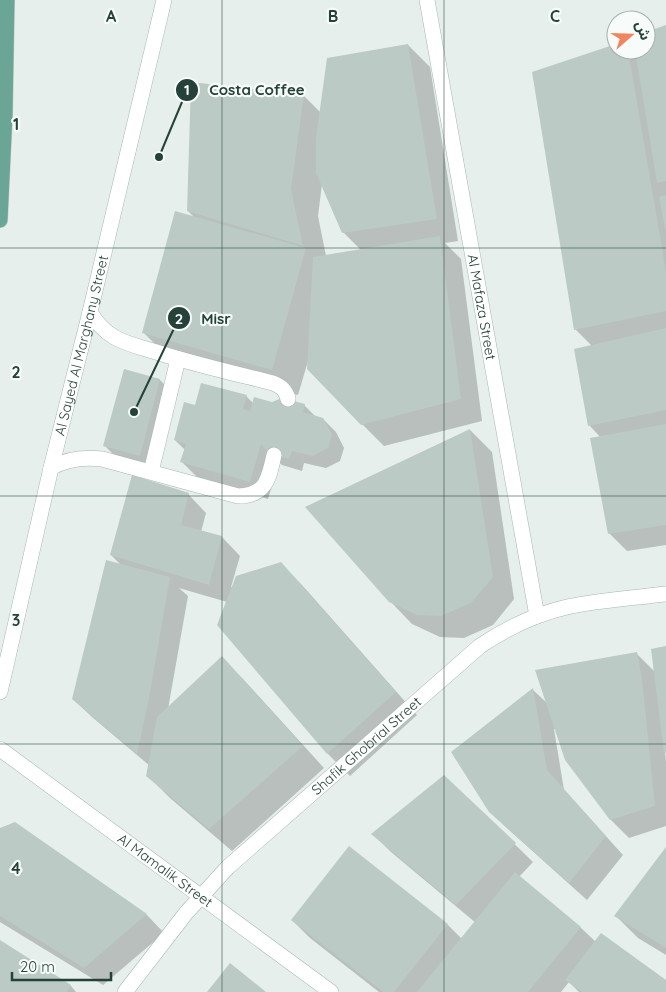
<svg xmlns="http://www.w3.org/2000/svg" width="666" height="992" font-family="Quicksand,'Noto Sans Arabic',sans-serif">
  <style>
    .shadow { fill: #0003; fill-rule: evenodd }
    .building { fill: #bbcac4 }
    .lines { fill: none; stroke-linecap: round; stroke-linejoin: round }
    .lane-casing { stroke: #a8b8b2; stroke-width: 16 }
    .street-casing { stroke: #a8b8b2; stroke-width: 16 }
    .primary-casing { stroke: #c2cac8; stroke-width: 16 }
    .lane { stroke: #fff; stroke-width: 15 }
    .street { stroke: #fff; stroke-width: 15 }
    .primary { stroke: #6aa596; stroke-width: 15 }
    .grid { fill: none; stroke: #24423a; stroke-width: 1; stroke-opacity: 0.55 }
    .labels { text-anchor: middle; stroke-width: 4.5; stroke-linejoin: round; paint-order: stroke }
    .street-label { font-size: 14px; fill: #24423a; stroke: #f7fbf9 }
    .grid-label { font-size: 16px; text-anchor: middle; font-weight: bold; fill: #24423a; stroke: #f7fbf9; stroke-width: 4.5; stroke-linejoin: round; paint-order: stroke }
    .leader { fill: none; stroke: #24423a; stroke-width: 2 }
    .callout-dot { fill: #24423a; stroke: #f7fbf9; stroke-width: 2 }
    .mark-label { font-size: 15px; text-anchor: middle; font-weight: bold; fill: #fff }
    .callout-label { font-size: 15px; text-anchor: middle; font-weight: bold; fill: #24423a; stroke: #f7fbf9; stroke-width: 4.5; stroke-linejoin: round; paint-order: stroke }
  </style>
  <rect width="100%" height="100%" fill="#e6efeb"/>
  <g class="shadow">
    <path d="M 666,27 L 666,545 L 627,551 L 609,533 L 601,438 L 590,426 L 575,350 L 592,346 L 575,329 L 616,50 L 634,50 L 637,52 L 636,50 L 646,50 L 646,34 Z"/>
    <path d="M 408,45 L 430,67 L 458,241 L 445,243 L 461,259 L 482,421 L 384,446 L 362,424 L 308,361 L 298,395 L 170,359 L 143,332 L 195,218 L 188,211 L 304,96 L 321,113 ZM 322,184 L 343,232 L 361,250 L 326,256 L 318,216 Z"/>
    <path d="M 125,371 L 160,380 L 173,393 L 153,468 L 117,458 L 104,445 Z"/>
    <path d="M 246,396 L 253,403 L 304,405 L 316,417 L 323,419 L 336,432 L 344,448 L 340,461 L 326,468 L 304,463 L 302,471 L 282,465 L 279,462 L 268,499 L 200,480 L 182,462 L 185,450 L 175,440 L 196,407 Z"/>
    <path d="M 470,430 L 492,452 L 514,599 L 493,625 L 464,638 L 440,637 L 412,624 L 390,601 Z"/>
    <path d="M 188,494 L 206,513 L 201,532 L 222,537 L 240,556 L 231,587 L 233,588 L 280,563 L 302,585 L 417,715 L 350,776 L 328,754 L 219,625 L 227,602 L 179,588 L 188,596 L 168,709 L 221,658 L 243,679 L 324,768 L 232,851 L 170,798 L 148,776 L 150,766 L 92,717 L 73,699 L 122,566 L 111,555 Z"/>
    <path d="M 666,648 L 666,753 L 665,752 L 666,762 L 666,826 L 629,838 L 611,820 L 556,728 L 554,729 L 564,790 L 623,855 L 587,900 L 509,830 L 490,811 L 533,690 L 548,704 L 636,653 L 655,672 Z"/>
    <path d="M 444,776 L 533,862 L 519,877 L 581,928 L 596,942 L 666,982 L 666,992 L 579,992 L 569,982 L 561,992 L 379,992 L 310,938 L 292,920 L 447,924 L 462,939 L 476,923 L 391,852 L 373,834 Z"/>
    <path d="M 15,824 L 147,915 L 164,933 L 103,985 L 0,922 L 0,829 Z"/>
    <path d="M 666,849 L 666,955 L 638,938 L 616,916 Z"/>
    <path d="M 0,942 L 71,986 L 76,992 L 0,992 Z"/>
  </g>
  <g class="building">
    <path d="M 666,25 L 666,181 L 657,183 L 635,50 L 646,50 L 646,32 Z"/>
    <path d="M 408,44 L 437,219 L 342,233 L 316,173 L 316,138 L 327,58 Z"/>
    <path d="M 616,44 L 616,50 L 628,50 L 666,271 L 666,311 L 574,330 L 532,72 Z"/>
    <path d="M 191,82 L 304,95 L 291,189 L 303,246 L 187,211 Z"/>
    <path d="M 666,195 L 666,229 L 665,229 L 659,197 Z"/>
    <path d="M 175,211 L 306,248 L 272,370 L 142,333 Z"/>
    <path d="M 440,236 L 461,399 L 361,425 L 307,369 L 313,257 Z"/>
    <path d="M 666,328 L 666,410 L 588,426 L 574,349 Z"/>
    <path d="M 124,369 L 160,379 L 140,456 L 103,446 Z"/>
    <path d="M 201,383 L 247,395 L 243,409 L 250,411 L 254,397 L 272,402 L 282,398 L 305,404 L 303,412 L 323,418 L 332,434 L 328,448 L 313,456 L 292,451 L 289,459 L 268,453 L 261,444 L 250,482 L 180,462 L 186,444 L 174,440 L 184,402 L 195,405 Z"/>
    <path d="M 666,424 L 666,525 L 608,534 L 590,438 Z"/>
    <path d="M 470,429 L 493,577 L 471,603 L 441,616 L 417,615 L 389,602 L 305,507 Z"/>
    <path d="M 132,475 L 189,493 L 181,525 L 222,536 L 209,585 L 110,555 Z"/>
    <path d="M 106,560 L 170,577 L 150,693 L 137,754 L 72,699 Z"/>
    <path d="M 281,562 L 396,692 L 327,754 L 217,625 L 236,576 Z"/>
    <path d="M 666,646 L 666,752 L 664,753 L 651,649 Z"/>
    <path d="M 637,652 L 642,679 L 655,806 L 610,820 L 565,760 L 535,670 Z"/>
    <path d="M 222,656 L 303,746 L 209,829 L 146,776 L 157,717 Z"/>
    <path d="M 533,688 L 547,770 L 606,836 L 569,883 L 489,812 L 451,752 Z"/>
    <path d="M 444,775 L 516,843 L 456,905 L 371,834 Z"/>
    <path d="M 15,822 L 147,914 L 84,968 L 0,916 L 0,828 Z"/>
    <path d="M 349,846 L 448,924 L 394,992 L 383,992 L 291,920 Z"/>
    <path d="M 666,847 L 666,948 L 614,916 Z"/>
    <path d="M 515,872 L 581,927 L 528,992 L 417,992 Z"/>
    <path d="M 601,933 L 666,980 L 666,992 L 582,992 L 565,980 Z"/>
    <path d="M 0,940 L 71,985 L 67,992 L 0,992 Z"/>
    <path d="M 230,963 L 266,992 L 207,992 Z"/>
  </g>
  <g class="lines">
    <g class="lane-casing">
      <g id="lane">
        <path d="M 90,312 C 96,322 104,331 114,337 C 126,344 140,347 153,351 C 193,364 233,373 273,383 C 281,386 286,390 288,399"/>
        <path d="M 51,468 C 66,459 84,457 102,459 L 238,496 C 266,496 269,478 274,455"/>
        <path d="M 151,472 L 178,359"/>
      </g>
    </g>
    <g class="street-casing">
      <g id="street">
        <path id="s1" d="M 427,0 L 537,616"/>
        <path id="s2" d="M 0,692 L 51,468 L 90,312 L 164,0"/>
        <path id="s3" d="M 0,749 L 331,992"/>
        <path id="s4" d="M 125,992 L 186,913 L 228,867 L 480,646 C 507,628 536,614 567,607 C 599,600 633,598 666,594"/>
      </g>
    </g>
    <g class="primary-casing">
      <path id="primary" d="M 0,220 L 5,114 L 7,0"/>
    </g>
    <use href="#lane" class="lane"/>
    <use href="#street" class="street"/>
    <use href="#primary" class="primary"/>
  </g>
  <path class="grid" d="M 222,0 L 222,992M 444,0 L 444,992M 0,248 L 666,248M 0,496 L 666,496M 0,744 L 666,744"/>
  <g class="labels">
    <g class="street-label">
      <text dy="5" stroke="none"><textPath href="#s1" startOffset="312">Al Mafaza Street</textPath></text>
      <text dy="5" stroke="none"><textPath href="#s2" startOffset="356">Al Sayed Al Marghany Street</textPath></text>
      <text dy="5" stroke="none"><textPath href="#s4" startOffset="346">Shafik Ghobrial Street</textPath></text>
      <text dy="5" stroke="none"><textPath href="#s3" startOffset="205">Al Mamalik Street</textPath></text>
    </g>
  </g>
  <g class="grid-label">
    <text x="111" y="22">A</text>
    <text x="333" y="22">B</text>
    <text x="555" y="22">C</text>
    <text x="16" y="130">1</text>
    <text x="16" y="378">2</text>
    <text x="16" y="626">3</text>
    <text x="16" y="874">4</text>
  </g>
  <path class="leader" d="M159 157L187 90M134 412L179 318"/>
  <g class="callout-dot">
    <circle cx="159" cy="157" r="5"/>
    <circle cx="134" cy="412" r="5"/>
    <circle cx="187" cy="90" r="12"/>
    <circle cx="179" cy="318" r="12"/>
  </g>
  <g class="mark-label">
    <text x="187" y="95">1</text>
    <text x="179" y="324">2</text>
  </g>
  <g class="callout-label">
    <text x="257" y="95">Costa Coffee</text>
    <text x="216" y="324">Misr</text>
  </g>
  <g transform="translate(631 35) rotate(70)"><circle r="24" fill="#f7fbf9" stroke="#a3b1ad"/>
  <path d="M0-4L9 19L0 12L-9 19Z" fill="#f4845f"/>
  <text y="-8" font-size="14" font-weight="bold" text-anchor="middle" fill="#24423a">ش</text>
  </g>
  <path d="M12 972v8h99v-8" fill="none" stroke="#24423a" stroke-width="2.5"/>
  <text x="20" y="972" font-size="15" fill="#24423a" stroke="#f7fbf9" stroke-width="4" paint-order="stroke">20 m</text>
</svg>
